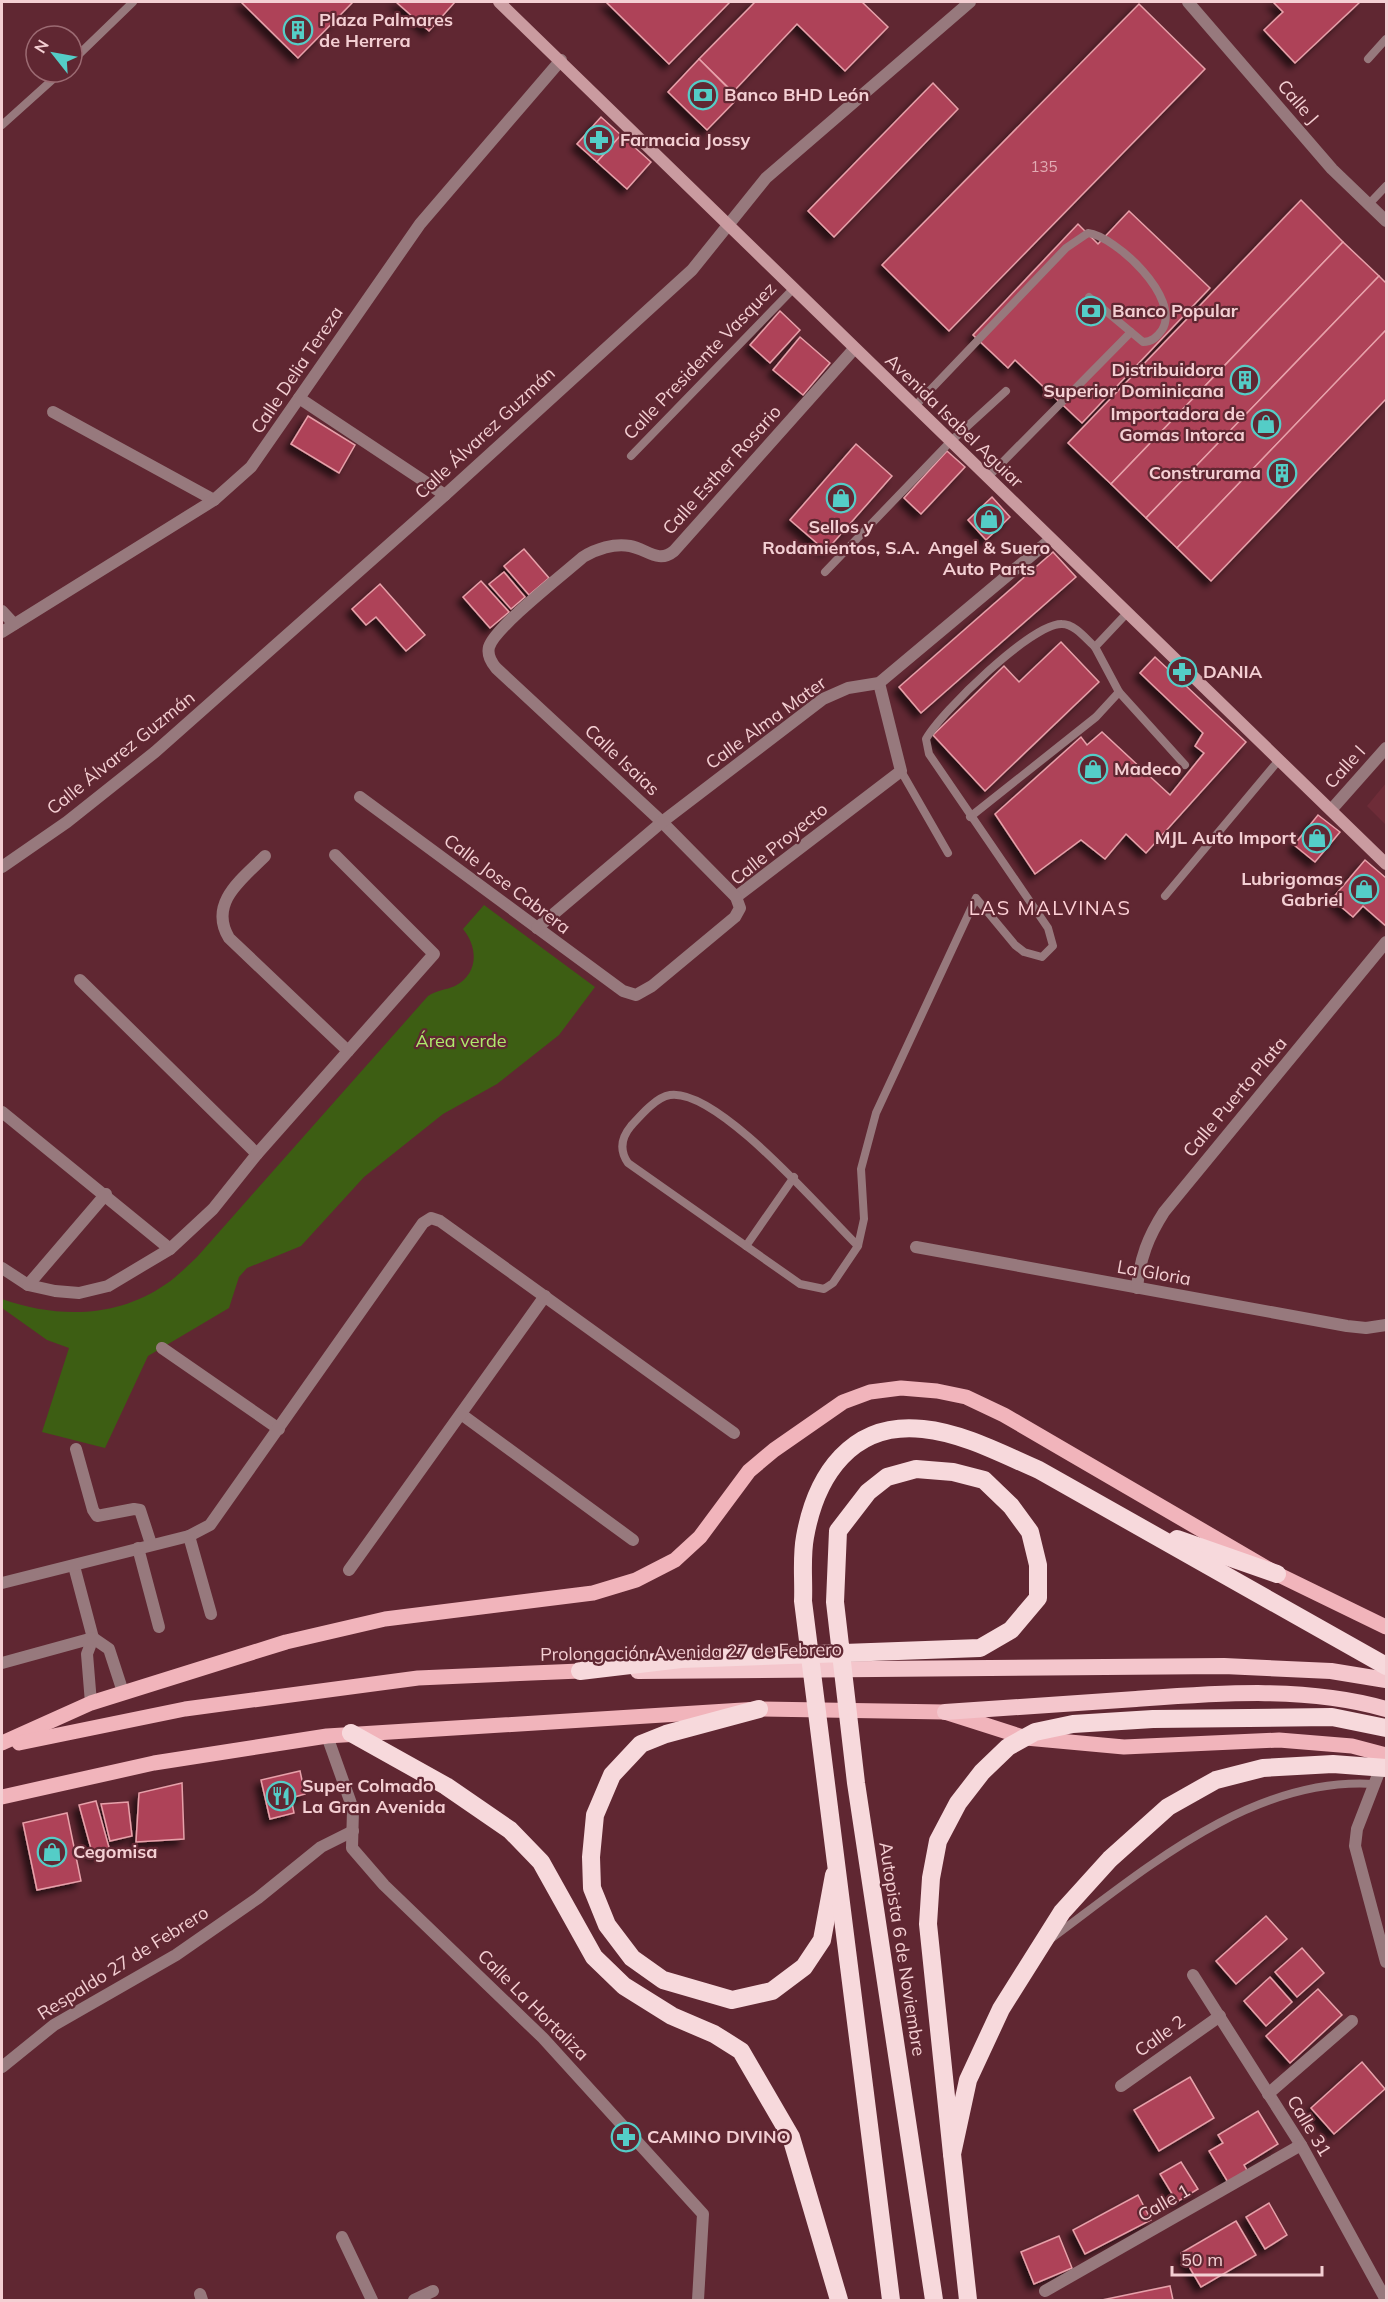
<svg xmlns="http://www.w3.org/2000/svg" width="1388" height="2302" font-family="Mulish,sans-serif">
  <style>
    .built { fill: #6e2c38 }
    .green { fill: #3d5e13 }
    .building { fill: #ae4359; stroke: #e7a1aa; stroke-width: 1.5; filter: url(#shadow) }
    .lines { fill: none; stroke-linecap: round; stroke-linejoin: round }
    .service { stroke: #97797d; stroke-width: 8 }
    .minor { stroke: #97797d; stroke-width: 12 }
    .secondary { stroke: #ca9ba0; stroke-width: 12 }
    .primary { stroke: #f1b4bb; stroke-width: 15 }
    .trunk { stroke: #f4c6cc; stroke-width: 16 }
    .motorway { stroke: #f7d9dc; stroke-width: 18 }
    .labels { text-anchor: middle; stroke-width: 4.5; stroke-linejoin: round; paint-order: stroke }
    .number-label { font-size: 15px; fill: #e2acb4 }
    .poi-label { font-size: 18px; font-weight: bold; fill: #f4cfd3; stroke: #602732; text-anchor: start }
    .street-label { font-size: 18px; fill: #f4cfd3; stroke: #602732 }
    .park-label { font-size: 18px; fill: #aeeb6c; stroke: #602732 }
    .neighbourhood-label { font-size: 20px; letter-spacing: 1.5px; fill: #fed1d6; stroke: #602732 }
  </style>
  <defs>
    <filter id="shadow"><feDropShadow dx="-5.5" dy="5.5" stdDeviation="3" flood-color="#0009"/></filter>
  </defs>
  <rect width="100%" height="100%" fill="#602732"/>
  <path class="built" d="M 1386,783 L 1386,825 L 1367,806 Z"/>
  <path class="green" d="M 484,905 L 595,987 L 559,1035 L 497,1084 L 443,1114 L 364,1177 L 301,1246 L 247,1268 L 239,1277 L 229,1308 L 148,1356 L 105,1448 L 42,1432 L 69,1348 L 47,1340 L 2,1308 L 2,1299 C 56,1318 116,1319 166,1284 C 177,1277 187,1266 197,1257 L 428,996 C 437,990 446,990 455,986 C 479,974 478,947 463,929 Z"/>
  <g class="building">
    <path d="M 241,2 L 353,2 L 298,58 Z"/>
    <path d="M 396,2 L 455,2 L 429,31 Z"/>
    <path d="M 606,2 L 730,2 L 669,64 Z"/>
    <path d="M 755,2 L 862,2 L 888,27 L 845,71 L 797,24 L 733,92 L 699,59 Z"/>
    <path d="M 1273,2 L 1360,2 L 1295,63 L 1264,30 L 1283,12 Z"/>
    <path d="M 1139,4 L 1205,69 L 949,331 L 882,265 Z"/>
    <path d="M 699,59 L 738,98 L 707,130 L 668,92 Z"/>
    <path d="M 933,83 L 958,109 L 834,237 L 808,211 Z"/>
    <path d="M 601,117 L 621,135 L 597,162 L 577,144 Z"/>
    <path d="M 621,135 L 651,162 L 627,189 L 597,162 Z"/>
    <path d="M 1301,200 L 1343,242 L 1111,484 L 1068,443 Z"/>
    <path d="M 1129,211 L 1210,288 L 1082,423 L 1015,360 L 1008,368 L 973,335 L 1078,224 L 1098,244 Z"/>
    <path d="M 1343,242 L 1379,276 L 1146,518 L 1111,484 Z"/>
    <path d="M 1379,276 L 1386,283 L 1386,330 L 1177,548 L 1146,518 Z"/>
    <path d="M 780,311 L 800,330 L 770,363 L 750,345 Z"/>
    <path d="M 1386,330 L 1386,399 L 1211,581 L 1177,548 Z"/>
    <path d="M 800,337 L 830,363 L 803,395 L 773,370 Z"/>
    <path d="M 308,416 L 355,445 L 339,473 L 291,444 Z"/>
    <path d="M 856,444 L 892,476 L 826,551 L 790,520 Z"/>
    <path d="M 947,451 L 965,467 L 921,514 L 904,498 Z"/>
    <path d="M 992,497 L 1010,517 L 986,540 L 968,520 Z"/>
    <path d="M 524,549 L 549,578 L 529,595 L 504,566 Z"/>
    <path d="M 1053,552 L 1076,577 L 921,713 L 899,687 Z"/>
    <path d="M 504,572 L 525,597 L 511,609 L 489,584 Z"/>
    <path d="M 481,581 L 509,612 L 490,628 L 463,597 Z"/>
    <path d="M 380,584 L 425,635 L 406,651 L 376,617 L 366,625 L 352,609 Z"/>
    <path d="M 1061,642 L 1099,682 L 985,791 L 933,735 L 1004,666 L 1019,682 Z"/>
    <path d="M 1155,657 L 1246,742 L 1146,853 L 1126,834 L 1105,859 L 1081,840 L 1035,874 L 995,814 L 1081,737 L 1087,745 L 1102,732 L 1170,795 L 1204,753 L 1195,746 L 1203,733 L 1140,673 Z"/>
    <path d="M 1318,815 L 1340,832 L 1315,862 L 1294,845 Z"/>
    <path d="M 1365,860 L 1386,878 L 1386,926 L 1363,906 L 1353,917 L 1332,899 Z"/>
    <path d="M 300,1771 L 305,1794 L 291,1798 L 294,1813 L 270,1819 L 261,1780 Z"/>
    <path d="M 182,1783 L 184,1839 L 136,1842 L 139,1793 Z"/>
    <path d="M 96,1801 L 110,1851 L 93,1856 L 79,1805 Z"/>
    <path d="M 128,1802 L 132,1836 L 110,1841 L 101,1804 Z"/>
    <path d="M 67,1813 L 81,1881 L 37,1890 L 23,1823 Z"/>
    <path d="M 1266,1916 L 1287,1939 L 1236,1984 L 1216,1961 Z"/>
    <path d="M 1302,1948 L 1324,1973 L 1297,1997 L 1275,1972 Z"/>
    <path d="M 1270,1977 L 1292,2002 L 1266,2026 L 1244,2001 Z"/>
    <path d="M 1318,1989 L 1342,2015 L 1290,2063 L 1266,2036 Z"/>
    <path d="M 1362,2062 L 1385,2089 L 1334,2134 L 1311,2108 Z"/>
    <path d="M 1190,2077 L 1214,2118 L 1159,2151 L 1134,2110 Z"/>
    <path d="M 1258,2111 L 1278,2144 L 1244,2165 L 1248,2172 L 1229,2184 L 1209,2151 L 1223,2143 L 1218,2135 Z"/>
    <path d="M 1181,2162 L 1198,2189 L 1177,2202 L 1160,2174 Z"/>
    <path d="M 1138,2195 L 1151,2220 L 1085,2254 L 1073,2230 Z"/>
    <path d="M 1269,2203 L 1287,2235 L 1265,2249 L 1246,2217 Z"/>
    <path d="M 1236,2221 L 1256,2255 L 1201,2287 L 1181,2253 Z"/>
    <path d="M 1059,2236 L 1072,2268 L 1034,2284 L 1021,2252 Z"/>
    <path d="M 1170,2286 L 1173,2300 L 1102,2300 Z"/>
  </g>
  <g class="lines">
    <g class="service">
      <path d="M 1368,59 L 1386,39"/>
      <path d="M 72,61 L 133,2"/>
      <path d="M 2,125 L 61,72"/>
      <path d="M 1369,204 L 1386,186"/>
      <path d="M 914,407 L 1066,248 L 1088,233 C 1115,236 1182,298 1162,330 C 1157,337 1152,342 1143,342 L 1089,297"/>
      <path d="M 631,456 L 793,289"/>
      <path d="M 987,478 L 1131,332"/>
      <path d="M 825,572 L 950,442 L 1006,391"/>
      <path d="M 1119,692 L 1185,765"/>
      <path d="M 901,771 L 948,853"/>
      <path d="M 970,817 L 1096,717 L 1119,692 L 1095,647 L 1127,613"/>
      <path d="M 1165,896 L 1279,760"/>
      <path d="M 746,1246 L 794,1177"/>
      <path d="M 858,1246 L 833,1283 L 824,1289 L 800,1284 L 628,1163 C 619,1150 621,1138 631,1126 C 640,1116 656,1097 670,1095 C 718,1088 823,1212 858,1246 L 864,1219 L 861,1169 L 876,1113 L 976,898 L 1015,945 L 1024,952 L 1042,957 L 1053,946 L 1048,928 L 929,754 L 926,739 C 941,712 1032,623 1062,624 C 1075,624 1086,639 1095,647"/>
      <path d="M 1052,1938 C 1144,1870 1252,1776 1374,1784"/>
    </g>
    <g class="minor">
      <path d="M 1188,2 L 1332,169 L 1386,221"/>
      <path d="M 299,398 L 445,495"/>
      <path d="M 53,412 L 214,500"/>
      <path d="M 2,611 L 14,624"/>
      <path d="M 2,632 L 214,500 L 251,467 L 420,224 L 561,60"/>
      <path d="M 360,797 L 623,991 L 636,995 L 652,986 L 735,917 L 740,908 L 736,897 L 901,771 L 879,683"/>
      <path d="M 1331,810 L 1386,748"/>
      <path d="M 265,856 C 242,879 208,903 229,938 L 348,1051"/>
      <path d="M 2,867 L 67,822 L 155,752 L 445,495 L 692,270 L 766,178 L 970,2"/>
      <path d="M 736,897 L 662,822 L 496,668 C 491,662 487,655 489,647 C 495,627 565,573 583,557 C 596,549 614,543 630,546 C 647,549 658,564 674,551 L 854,349"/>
      <path d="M 537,928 L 662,822 L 823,699 L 848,688 L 879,683 L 1051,539"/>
      <path d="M 80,980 L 257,1154"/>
      <path d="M 2,1112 L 170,1249"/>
      <path d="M 916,1247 L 1347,1326 L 1366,1328 L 1386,1325"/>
      <path d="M 2,1268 L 28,1285 L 55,1291 L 79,1293 L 108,1286 L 170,1249 L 213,1209 L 257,1154 L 434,954 L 335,855"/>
      <path d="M 28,1285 L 106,1194"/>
      <path d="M 1137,1288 C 1140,1258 1148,1237 1164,1212 L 1386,942"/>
      <path d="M 162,1348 L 279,1429"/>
      <path d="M 461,1414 L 633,1540"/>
      <path d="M 76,1449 L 93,1510 L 97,1516 L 134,1509 L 140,1510 L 151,1544"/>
      <path d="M 189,1536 L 211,1614"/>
      <path d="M 138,1548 L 159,1627"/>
      <path d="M 74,1566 L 93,1638 L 87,1654 L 91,1703"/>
      <path d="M 349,1570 L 545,1296"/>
      <path d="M 2,1583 L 189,1536 L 210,1525 L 423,1223 L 431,1218 L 440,1221 L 734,1433"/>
      <path d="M 2,1663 L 93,1638 L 109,1649 L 123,1692"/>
      <path d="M 327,1736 L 353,1809 L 352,1848 L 384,1885 L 543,2038 L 703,2214 L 698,2300"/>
      <path d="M 1381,1767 L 1357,1829 L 1355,1846 L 1386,1962"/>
      <path d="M 1193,1975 L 1301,2145 L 1386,2300"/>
      <path d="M 2,2067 L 54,2025 L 176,1955 L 258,1898 L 321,1847 L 353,1831"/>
      <path d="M 1121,2086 L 1220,2016"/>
      <path d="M 1268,2094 L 1352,2021"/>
      <path d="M 342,2237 L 372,2300"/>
      <path d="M 1045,2291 L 1301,2145"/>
      <path d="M 200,2294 L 202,2300"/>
      <path d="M 414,2300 L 433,2291"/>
    </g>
    <path class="secondary" d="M 499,2 L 1386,864"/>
    <g class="primary">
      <path d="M 2,1743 L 91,1703 L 286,1642 L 385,1619 L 593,1593 L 636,1580 L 675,1560 L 700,1537 L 749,1471 L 774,1450 L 843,1402 L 870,1392 L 901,1388 L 937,1391 L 966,1397 L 1004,1415 L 1277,1574 L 1386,1627"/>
      <path d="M 19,1743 L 185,1709 L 418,1678 L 580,1671"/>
      <path d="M 2,1797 L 154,1763 L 327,1736 L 759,1709 L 945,1712 L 1026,1738 L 1124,1747 L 1279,1740 L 1352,1746 L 1386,1755"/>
    </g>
    <g class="trunk">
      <path d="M 638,1671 L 1224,1666 L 1331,1671 L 1386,1680"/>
      <path d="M 945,1712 C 1009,1708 1073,1703 1136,1699 C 1219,1693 1306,1686 1386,1709"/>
    </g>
    <g class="motorway">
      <path d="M 1177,1539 L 1277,1574"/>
      <path d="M 580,1671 L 681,1659 L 980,1648 L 1011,1630 L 1038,1598 L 1038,1565 L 1030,1532 L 1011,1506 L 984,1480 L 953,1472 L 916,1469 L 887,1477 L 868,1492 L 838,1531 L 835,1602 L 856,1783 L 934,2300"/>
      <path d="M 759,1709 L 666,1734 L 641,1744 L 612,1775 L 595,1815 L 591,1857 L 592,1888 L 607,1925 L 632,1958 L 663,1980 L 732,2000 L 772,1991 L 804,1967 L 822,1940 L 834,1875"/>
      <path d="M 351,1733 L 446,1786 L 510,1830 L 541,1862 L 594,1957 L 624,1986 L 672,2016 L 714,2034 L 741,2051 L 791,2137 L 839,2300"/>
      <path d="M 952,2154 L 928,1924 L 931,1878 L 938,1841 L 958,1803 L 982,1772 L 1008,1747 L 1035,1732 L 1073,1724 L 1153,1719 L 1332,1717 L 1386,1728"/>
      <path d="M 891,2300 L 803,1601 C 804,1581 801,1558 805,1537 C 816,1475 852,1421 923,1429 C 963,1433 1002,1454 1039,1470 L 1386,1666"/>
      <path d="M 968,2300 L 952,2154 L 968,2080 L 1001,2009 L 1062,1912 L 1110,1859 L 1168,1807 L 1216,1780 L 1263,1768 L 1333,1764 L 1386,1768"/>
    </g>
  </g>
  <defs>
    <g id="building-ring" transform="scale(1.5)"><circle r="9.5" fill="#602732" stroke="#54cdc7" stroke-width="1.5"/><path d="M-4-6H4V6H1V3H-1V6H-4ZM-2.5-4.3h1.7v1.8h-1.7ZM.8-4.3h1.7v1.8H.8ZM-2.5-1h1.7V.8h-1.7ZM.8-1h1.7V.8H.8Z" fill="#54cdc7"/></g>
    <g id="bank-ring" transform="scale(1.5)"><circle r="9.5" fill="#602732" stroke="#54cdc7" stroke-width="1.5"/><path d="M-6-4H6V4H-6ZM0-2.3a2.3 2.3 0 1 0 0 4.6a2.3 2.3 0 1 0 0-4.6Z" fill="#54cdc7"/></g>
    <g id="pharmacy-ring" transform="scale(1.5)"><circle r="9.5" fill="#602732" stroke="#54cdc7" stroke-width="1.5"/><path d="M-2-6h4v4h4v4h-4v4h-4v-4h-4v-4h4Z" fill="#54cdc7"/></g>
    <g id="shop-ring" transform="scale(1.5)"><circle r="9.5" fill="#602732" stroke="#54cdc7" stroke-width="1.5"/><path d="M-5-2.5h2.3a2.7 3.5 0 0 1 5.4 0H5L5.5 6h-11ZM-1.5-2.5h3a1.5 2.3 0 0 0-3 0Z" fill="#54cdc7"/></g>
    <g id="restaurant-ring" transform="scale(1.5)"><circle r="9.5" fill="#602732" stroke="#54cdc7" stroke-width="1.5"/><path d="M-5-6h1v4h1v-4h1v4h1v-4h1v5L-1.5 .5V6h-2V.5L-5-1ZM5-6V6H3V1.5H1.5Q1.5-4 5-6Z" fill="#54cdc7"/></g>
  </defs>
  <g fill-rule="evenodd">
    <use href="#building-ring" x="298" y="30"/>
    <use href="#bank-ring" x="703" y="95"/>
    <use href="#pharmacy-ring" x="599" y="140"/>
    <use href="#bank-ring" x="1091" y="311"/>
    <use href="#building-ring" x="1245" y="380"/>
    <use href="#shop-ring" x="1266" y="424"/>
    <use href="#building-ring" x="1282" y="473"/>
    <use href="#shop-ring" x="841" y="498"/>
    <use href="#shop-ring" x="989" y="519"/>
    <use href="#pharmacy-ring" x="1182" y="672"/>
    <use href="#shop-ring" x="1093" y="769"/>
    <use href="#shop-ring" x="1317" y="838"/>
    <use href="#shop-ring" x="1364" y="889"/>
    <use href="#restaurant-ring" x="281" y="1796"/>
    <use href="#shop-ring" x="52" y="1852"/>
    <use href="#pharmacy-ring" x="626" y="2137"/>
  </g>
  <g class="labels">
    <g class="number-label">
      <text x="1044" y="172">135</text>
    </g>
    <g class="poi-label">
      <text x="319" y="26">Plaza Palmares<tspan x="319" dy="21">de Herrera</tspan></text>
      <text x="724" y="101">Banco BHD León</text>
      <text x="620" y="146">Farmacia Jossy</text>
      <text x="1112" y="317">Banco Popular</text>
      <text x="1224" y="376" text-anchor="end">Distribuidora<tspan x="1224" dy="21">Superior Dominicana</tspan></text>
      <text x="1245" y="420" text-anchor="end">Importadora de<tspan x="1245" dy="21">Gomas Intorca</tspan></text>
      <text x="1261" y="479" text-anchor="end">Construrama</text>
      <text x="841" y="533" text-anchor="middle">Sellos y<tspan x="841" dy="21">Rodamientos, S.A.</tspan></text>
      <text x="989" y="554" text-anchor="middle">Angel &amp; Suero<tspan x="989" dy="21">Auto Parts</tspan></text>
      <text x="1203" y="678">DANIA</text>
      <text x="1114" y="775">Madeco</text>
      <text x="1296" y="844" text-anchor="end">MJL Auto Import</text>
      <text x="1343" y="885" text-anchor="end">Lubrigomas<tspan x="1343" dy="21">Gabriel</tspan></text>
      <text x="302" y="1792">Super Colmado<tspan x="302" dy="21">La Gran Avenida</tspan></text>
      <text x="73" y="1858">Cegomisa</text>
      <text x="647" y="2143">CAMINO DIVINO</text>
    </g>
    <g class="street-label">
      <text transform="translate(1298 102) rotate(49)" y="6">Calle J</text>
      <text transform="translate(700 361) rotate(-46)" y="6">Calle Presidente Vasquez</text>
      <text transform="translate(297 370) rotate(-56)" y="6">Calle Delia Tereza</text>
      <text transform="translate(954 421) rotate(44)" y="6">Avenida Isabel Aguiar</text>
      <text transform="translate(485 433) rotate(-43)" y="6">Calle Álvarez Guzmán</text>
      <text transform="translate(722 470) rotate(-48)" y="6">Calle Esther Rosario</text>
      <text transform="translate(766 723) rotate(-36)" y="6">Calle Alma Mater</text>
      <text transform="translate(121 753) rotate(-39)" y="6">Calle Álvarez Guzmán</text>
      <text transform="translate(622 760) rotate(43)" y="6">Calle Isaias</text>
      <text transform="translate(1345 767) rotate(-48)" y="6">Calle I</text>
      <text transform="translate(779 844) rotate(-39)" y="6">Calle Proyecto</text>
      <text transform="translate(507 884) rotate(37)" y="6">Calle Jose Cabrera</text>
      <text transform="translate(1235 1097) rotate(-50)" y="6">Calle Puerto Plata</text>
      <text transform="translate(1154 1273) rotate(10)" y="6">La Gloria</text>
      <text transform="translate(691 1652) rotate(-1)" y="6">Prolongación Avenida 27 de Febrero</text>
      <text transform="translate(902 1949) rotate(81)" y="6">Autopista 6 de Noviembre</text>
      <text transform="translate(123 1963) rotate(-32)" y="6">Respaldo 27 de Febrero</text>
      <text transform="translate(533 2005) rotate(45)" y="6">Calle La Hortaliza</text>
      <text transform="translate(1160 2036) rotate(-36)" y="6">Calle 2</text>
      <text transform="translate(1309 2126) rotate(59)" y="6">Calle 31</text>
      <text transform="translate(1164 2203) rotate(-30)" y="6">Calle 1</text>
    </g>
    <g class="park-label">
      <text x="461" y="1047">Área verde</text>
    </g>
    <g class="neighbourhood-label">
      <text x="1050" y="915">LAS MALVINAS</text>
    </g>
  </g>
  <rect width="1388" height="2302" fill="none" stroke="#f4cfd3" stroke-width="6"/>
  <g transform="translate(54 54) rotate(301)"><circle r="28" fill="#602732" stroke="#9b6a72" stroke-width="1.5"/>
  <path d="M0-4.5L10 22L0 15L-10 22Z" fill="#54cdc7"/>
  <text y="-9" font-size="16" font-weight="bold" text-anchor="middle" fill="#f4cfd3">N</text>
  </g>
  <path d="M1172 2266v9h150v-9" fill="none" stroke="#f4cfd3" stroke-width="3"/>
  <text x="1181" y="2266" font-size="18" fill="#f4cfd3" stroke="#602732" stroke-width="4.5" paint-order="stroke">50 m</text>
</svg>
